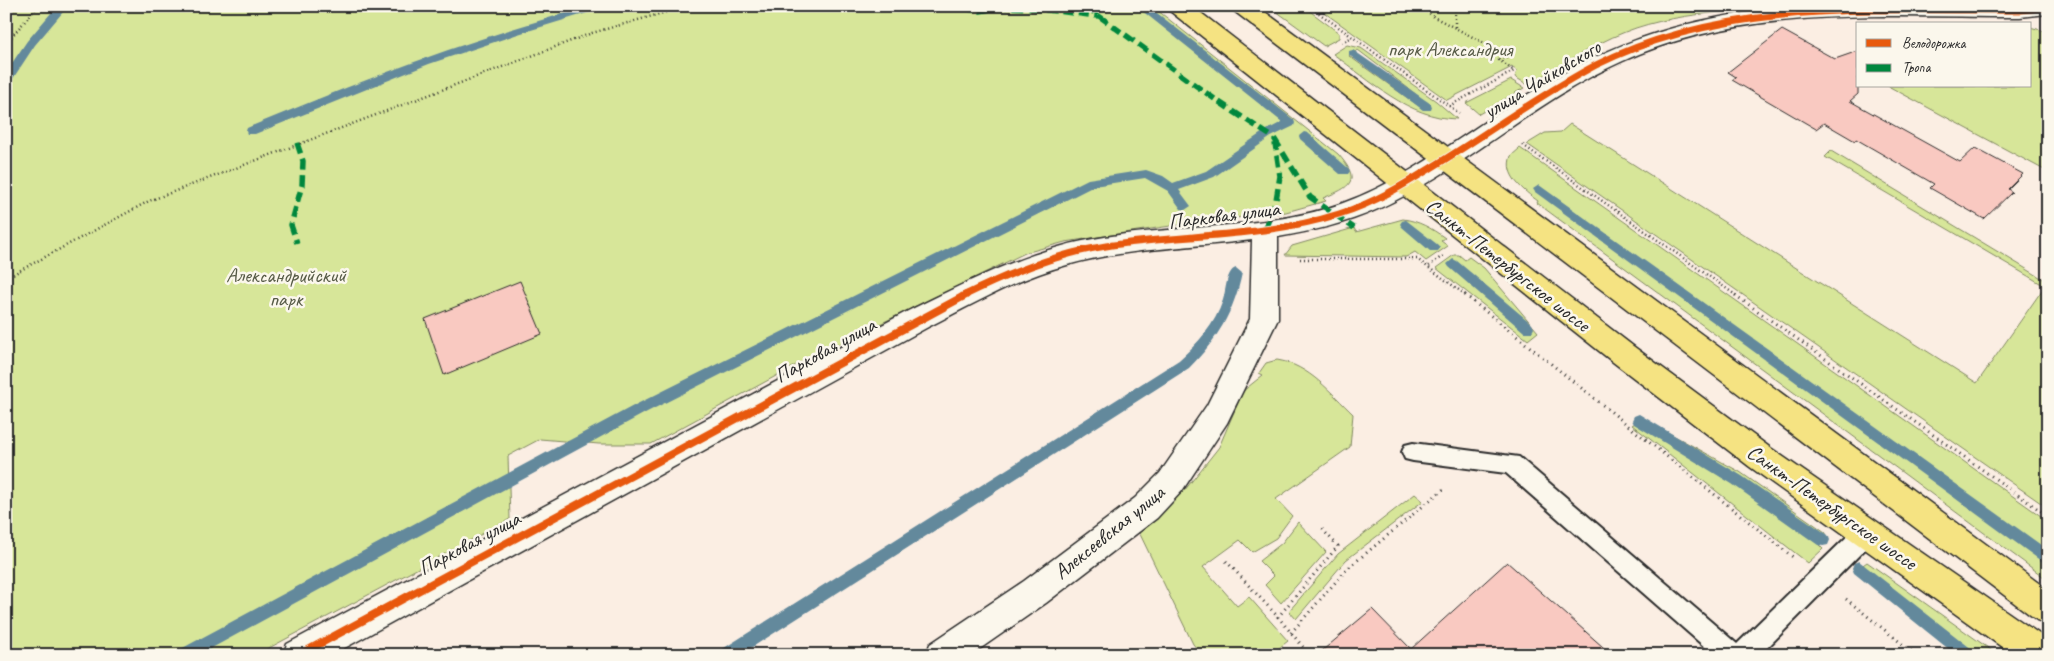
<svg xmlns="http://www.w3.org/2000/svg" width="2054" height="661" font-family="Caveat,sans-serif">
  <style>
    .green { fill: #d7e699; stroke: #818862; fill-rule: evenodd }
    .lines { fill: none; stroke-linecap: round; stroke-linejoin: round }
    .stream { fill: #63899c; fill-rule: evenodd }
    .building { fill: #f9c9c1; stroke: #2b2b2b }
    .service-casing { stroke: #2b2b2b; stroke-width: 4 }
    .minor-casing { stroke: #2b2b2b; stroke-width: 3 }
    .primary-casing { stroke: #2b2b2b; stroke-width: 3 }
    .path-far1 { stroke: #2b2b2b; stroke-width: 2.5; stroke-dasharray: 1 3; stroke-linecap: butt }
    .path { stroke: #2b2b2b; stroke-width: 3; stroke-dasharray: 1 4.5; stroke-linecap: butt }
    .service { fill: #fbf7ec; fill-rule: evenodd }
    .minor { fill: #fbf7ec; fill-rule: evenodd }
    .primary { fill: #f5e382; fill-rule: evenodd }
    .quiet { stroke: #00873e; stroke-width: 5.5; stroke-dasharray: 11 5.5; stroke-linecap: butt }
    .cycleway-far1-casing { stroke: #fbf7ec; stroke-width: 9 }
    .cycleway-casing { stroke: #fbf7ec; stroke-width: 11 }
    .cycleway-far1 { stroke: #e8590c; stroke-width: 7 }
    .cycleway { stroke: #e8590c; stroke-width: 8 }
    .labels { text-anchor: middle; stroke-width: 5; stroke-linejoin: round; paint-order: stroke }
    .park-label { font-size: 21px; fill: #565a46; stroke: #fbf7ec }
    .street-label { font-size: 21px; fill: #2b2b2b; stroke: #fbf7ec }
  </style>
  <rect width="100%" height="100%" fill="#fbeee3"/>
  <filter id="ink" filterUnits="userSpaceOnUse"><feTurbulence type="fractalNoise" baseFrequency=".02" numOctaves="2"/><feDisplacementMap in="SourceGraphic" scale="10" xChannelSelector="R" yChannelSelector="G"/><feConvolveMatrix kernelMatrix="1 2 1 2 8 2 1 2 1" color-interpolation-filters="sRGB"/></filter>
  <g filter="url(#ink)">
    <g class="green">
      <path d="M 6,6 L 1152,6 L 1338,154 C 1362,181 1351,187 1323,198 L 1326,201 L 1286,212 L 1177,225 L 1065,242 L 1025,253 L 798,364 L 651,444 L 599,444 L 540,439 L 508,456 L 510,519 L 256,655 L 6,655 Z"/>
      <path d="M 1269,6 L 1303,6 L 1339,33 L 1339,38 L 1324,46 Z"/>
      <path d="M 1315,6 L 1830,6 C 1769,9 1682,9 1625,32 C 1591,45 1560,67 1528,85 L 1515,77 L 1517,71 L 1512,67 L 1447,100 Z"/>
      <path d="M 2030,27 L 2048,32 L 2048,172 L 1888,86 L 2030,86 Z"/>
      <path d="M 1347,45 L 1361,48 L 1436,101 L 1457,119 C 1408,118 1371,81 1333,54 ZM 1358,50 L 1430,105 L 1423,109 L 1349,56 Z"/>
      <path d="M 1511,80 L 1524,88 L 1479,114 L 1466,103 Z"/>
      <path d="M 1570,124 L 1977,383 L 2045,286 L 1825,157 L 1831,151 L 2048,282 L 2048,508 L 1527,144 L 1545,133 L 1561,132 Z"/>
      <path d="M 1520,148 L 2048,521 L 2048,557 L 1540,189 L 1538,190 L 2048,562 L 2048,580 L 1537,203 L 1538,201 C 1524,191 1503,175 1511,156 Z"/>
      <path d="M 1403,219 C 1419,221 1431,228 1445,238 L 1441,241 L 1448,246 L 1426,261 L 1415,252 L 1406,257 L 1285,255 L 1292,246 L 1354,228 L 1356,232 Z"/>
      <path d="M 1454,255 L 1459,255 L 1465,260 L 1469,257 L 1484,268 L 1538,332 L 1528,340 L 1436,268 ZM 1453,264 L 1455,264 L 1529,327 L 1526,329 L 1452,266 Z"/>
      <path d="M 1277,360 C 1309,365 1331,393 1353,414 L 1350,447 L 1276,499 L 1292,516 L 1276,538 L 1252,552 L 1240,540 L 1203,567 L 1237,606 L 1249,597 L 1288,641 L 1270,655 L 1202,655 L 1193,644 L 1137,528 L 1184,491 L 1219,447 L 1243,391 L 1263,375 L 1259,373 L 1266,363 Z"/>
      <path d="M 1642,418 L 1740,472 L 1825,532 L 1829,538 L 1824,539 L 1738,478 L 1640,419 Z"/>
      <path d="M 1638,421 L 1736,481 L 1821,542 L 1819,545 L 1823,549 L 1808,563 L 1632,425 Z"/>
      <path d="M 1415,494 L 1423,501 L 1346,560 L 1296,619 L 1289,611 L 1338,554 Z"/>
      <path d="M 1298,522 L 1326,552 L 1281,603 L 1265,585 L 1274,576 L 1259,561 L 1282,543 Z"/>
      <path d="M 1867,562 L 1998,655 L 1972,655 L 1860,567 Z"/>
    </g>
    <g class="lines">
      <g class="stream">
        <path d="M 6,6 L 15,6 L 10,13 L 6,14 Z"/>
        <path d="M 57,6 L 68,6 L 35,45 L 10,83 L 6,84 L 6,72 L 27,41 Z"/>
        <path d="M 592,6 L 610,6 L 518,34 L 429,64 L 255,134 L 247,134 L 246,131 L 247,128 C 360,81 473,37 592,6 Z"/>
        <path d="M 1136,6 L 1148,6 L 1294,120 L 1295,123 L 1294,126 L 1271,137 L 1214,177 L 1179,190 L 1191,206 L 1185,210 L 1181,209 L 1168,191 L 1145,178 L 1094,186 L 647,412 L 199,655 L 177,655 L 179,650 L 637,404 L 1088,179 L 1146,170 L 1163,176 L 1173,183 L 1206,171 L 1263,132 L 1282,122 Z"/>
        <path d="M 1353,50 L 1431,104 L 1432,107 L 1431,110 L 1423,110 L 1349,55 L 1349,51 Z"/>
        <path d="M 1304,132 L 1308,133 L 1348,168 L 1350,171 L 1348,174 L 1340,174 L 1300,139 L 1299,136 Z"/>
        <path d="M 1539,185 L 2048,550 L 2048,566 L 1535,192 L 1533,189 Z"/>
        <path d="M 1406,220 L 1438,245 L 1440,248 L 1438,251 L 1430,251 L 1402,227 L 1400,224 L 1402,221 Z"/>
        <path d="M 1453,259 L 1457,261 L 1532,324 L 1534,328 L 1532,332 L 1524,332 L 1449,267 L 1447,264 Z"/>
        <path d="M 1236,268 L 1242,273 C 1234,312 1217,340 1189,368 L 740,655 L 719,655 L 721,650 L 1179,360 C 1198,343 1215,325 1223,300 C 1226,291 1226,271 1236,268 Z"/>
        <path d="M 1639,414 L 1742,476 L 1828,535 L 1830,540 L 1828,545 L 1823,546 L 1818,545 L 1732,484 L 1634,424 L 1632,420 L 1634,416 Z"/>
        <path d="M 1859,561 L 1973,650 L 1975,655 L 1956,655 L 1854,573 L 1852,568 L 1854,563 Z"/>
      </g>
    </g>
    <g class="building">
      <path d="M 1782,30 L 1835,59 L 1858,51 L 1858,94 L 1850,101 L 1960,162 L 1975,148 L 2023,174 L 2008,189 L 2012,192 L 1984,219 L 1930,188 L 1934,184 L 1856,139 L 1855,141 L 1824,123 L 1816,129 L 1732,80 L 1736,77 L 1728,72 Z"/>
      <path d="M 520,281 L 542,334 L 444,375 L 425,319 Z"/>
      <path d="M 1507,562 L 1612,655 L 1317,655 L 1372,609 L 1411,649 Z"/>
    </g>
    <g class="lines">
      <g class="service-casing">
        <path id="service" d="M 1413,443 L 1519,457 L 1737,644 L 1859,525 L 1867,522 L 1875,525 L 1878,532 L 1875,539 L 1760,655 L 1714,655 L 1506,473 L 1413,461 L 1405,459 L 1402,452 L 1405,445 Z"/>
      </g>
      <g class="minor-casing">
        <path id="minor" d="M 1801,6 L 2048,6 L 2048,14 L 2020,17 C 1889,17 1745,5 1623,61 C 1535,100 1465,169 1378,209 C 1346,224 1312,231 1278,237 L 1278,319 L 1227,423 L 1182,491 L 1157,518 L 1046,603 L 971,655 L 926,655 L 930,644 L 1024,581 L 1135,498 L 1160,473 L 1207,405 L 1250,319 L 1252,240 C 1190,248 1127,248 1067,265 C 1018,278 973,304 928,327 L 332,655 L 283,655 L 287,644 L 908,311 C 971,280 1035,247 1105,237 C 1181,225 1272,229 1343,203 C 1409,179 1466,132 1525,96 C 1619,37 1692,16 1801,6 Z"/>
      </g>
      <g class="primary-casing">
        <g id="primary">
          <path d="M 1167,6 L 1192,6 L 1633,346 L 1772,449 L 2048,640 L 2048,655 L 2013,655 L 1750,467 L 1613,362 L 1170,11 Z"/>
          <path d="M 1231,6 L 1257,6 L 2048,590 L 2048,624 L 2037,620 L 1234,11 Z"/>
        </g>
      </g>
      <g class="path-far1">
        <path d="M 1309,6 L 1459,113"/>
        <path d="M 1420,6 L 1434,17 L 1492,47"/>
        <path d="M 1455,6 L 1455,27"/>
        <path d="M 6,43 L 38,6"/>
        <path d="M 1342,43 L 1352,37"/>
        <path d="M 1449,106 L 1514,71 L 1499,60 L 1506,57 L 1503,55"/>
        <path d="M 1523,145 L 1737,296"/>
        <path d="M 1300,259 L 1417,259 L 1467,296"/>
        <path d="M 1429,266 L 1444,255"/>
        <path d="M 6,278 L 149,201 L 592,33 L 688,6"/>
      </g>
      <g class="path">
        <path d="M 1465,295 L 1794,558"/>
        <path d="M 1735,295 L 2048,516"/>
        <path d="M 1226,561 L 1278,617"/>
        <path d="M 1846,599 L 1916,655"/>
        <path d="M 1291,633 L 1347,569 L 1446,487"/>
        <path d="M 1303,647 L 1278,617 L 1338,546 L 1320,527"/>
      </g>
      <use href="#service" class="service"/>
      <use href="#minor" class="minor"/>
      <use href="#primary" class="primary"/>
      <g class="quiet">
        <path d="M 947,6 L 980,11 L 1001,7 L 1031,8 L 1098,16"/>
        <path d="M 1085,6 L 1216,100 L 1274,138 L 1310,197 L 1354,228"/>
        <path d="M 297,143 L 303,161 L 302,185 L 291,225 L 297,243"/>
        <path d="M 1265,230 L 1276,200 L 1280,176 L 1275,143"/>
      </g>
      <g class="cycleway-far1-casing">
        <path id="cycleway-far1" d="M 963,296 C 1008,274 1055,254 1106,246 C 1183,234 1264,238 1339,214 C 1375,203 1407,183 1439,163 C 1491,131 1541,94 1596,65 C 1724,0 1879,10 2020,10 L 2048,7"/>
      </g>
      <g class="cycleway-casing">
        <path id="cycleway" d="M 299,655 L 966,295"/>
      </g>
      <use href="#cycleway-far1" class="cycleway-far1"/>
      <use href="#cycleway" class="cycleway"/>
    </g>
  </g>
  <g class="labels">
    <g class="park-label">
      <text x="1450" y="56">парк Александрия</text>
      <text x="286" y="282">Александрийский<tspan x="286" dy="24">парк</tspan></text>
    </g>
    <g class="street-label">
      <text transform="translate(1542 79) rotate(-31)" y="7">улица Чайковского</text>
      <text transform="translate(1224 215) rotate(-7)" y="7">Парковая улица</text>
      <text transform="translate(1508 265) rotate(38)" y="7">Санкт-Петербургское шоссе</text>
      <text transform="translate(825 350) rotate(-29)" y="7">Парковая улица</text>
      <text transform="translate(1832 507) rotate(35)" y="7">Санкт-Петербургское шоссе</text>
      <text transform="translate(1109 532) rotate(-39)" y="7">Алексеевская улица</text>
      <text transform="translate(469 543) rotate(-28)" y="7">Парковая улица</text>
    </g>
  </g>
  <rect width="2054" height="661" fill="none" stroke="#fbf7ec" stroke-width="25"/>
  <rect x="12" y="12" width="2029" height="636" fill="none" stroke="#2b2b2b" stroke-width="2" filter="url(#ink)"/>
  <rect x="1856" y="22" width="175" height="65" fill="#fbf7ec" stroke="#a8a59f"/>
  <rect x="1866" y="39" width="25" height="8" fill="#e8590c" stroke="#a8a59f"/>
  <text x="1902" y="48" font-size="15" fill="#2b2b2b">Велодорожка</text>
  <rect x="1866" y="64" width="25" height="8" fill="#00873e" stroke="#a8a59f"/>
  <text x="1902" y="72" font-size="15" fill="#2b2b2b">Тропа</text>
</svg>
